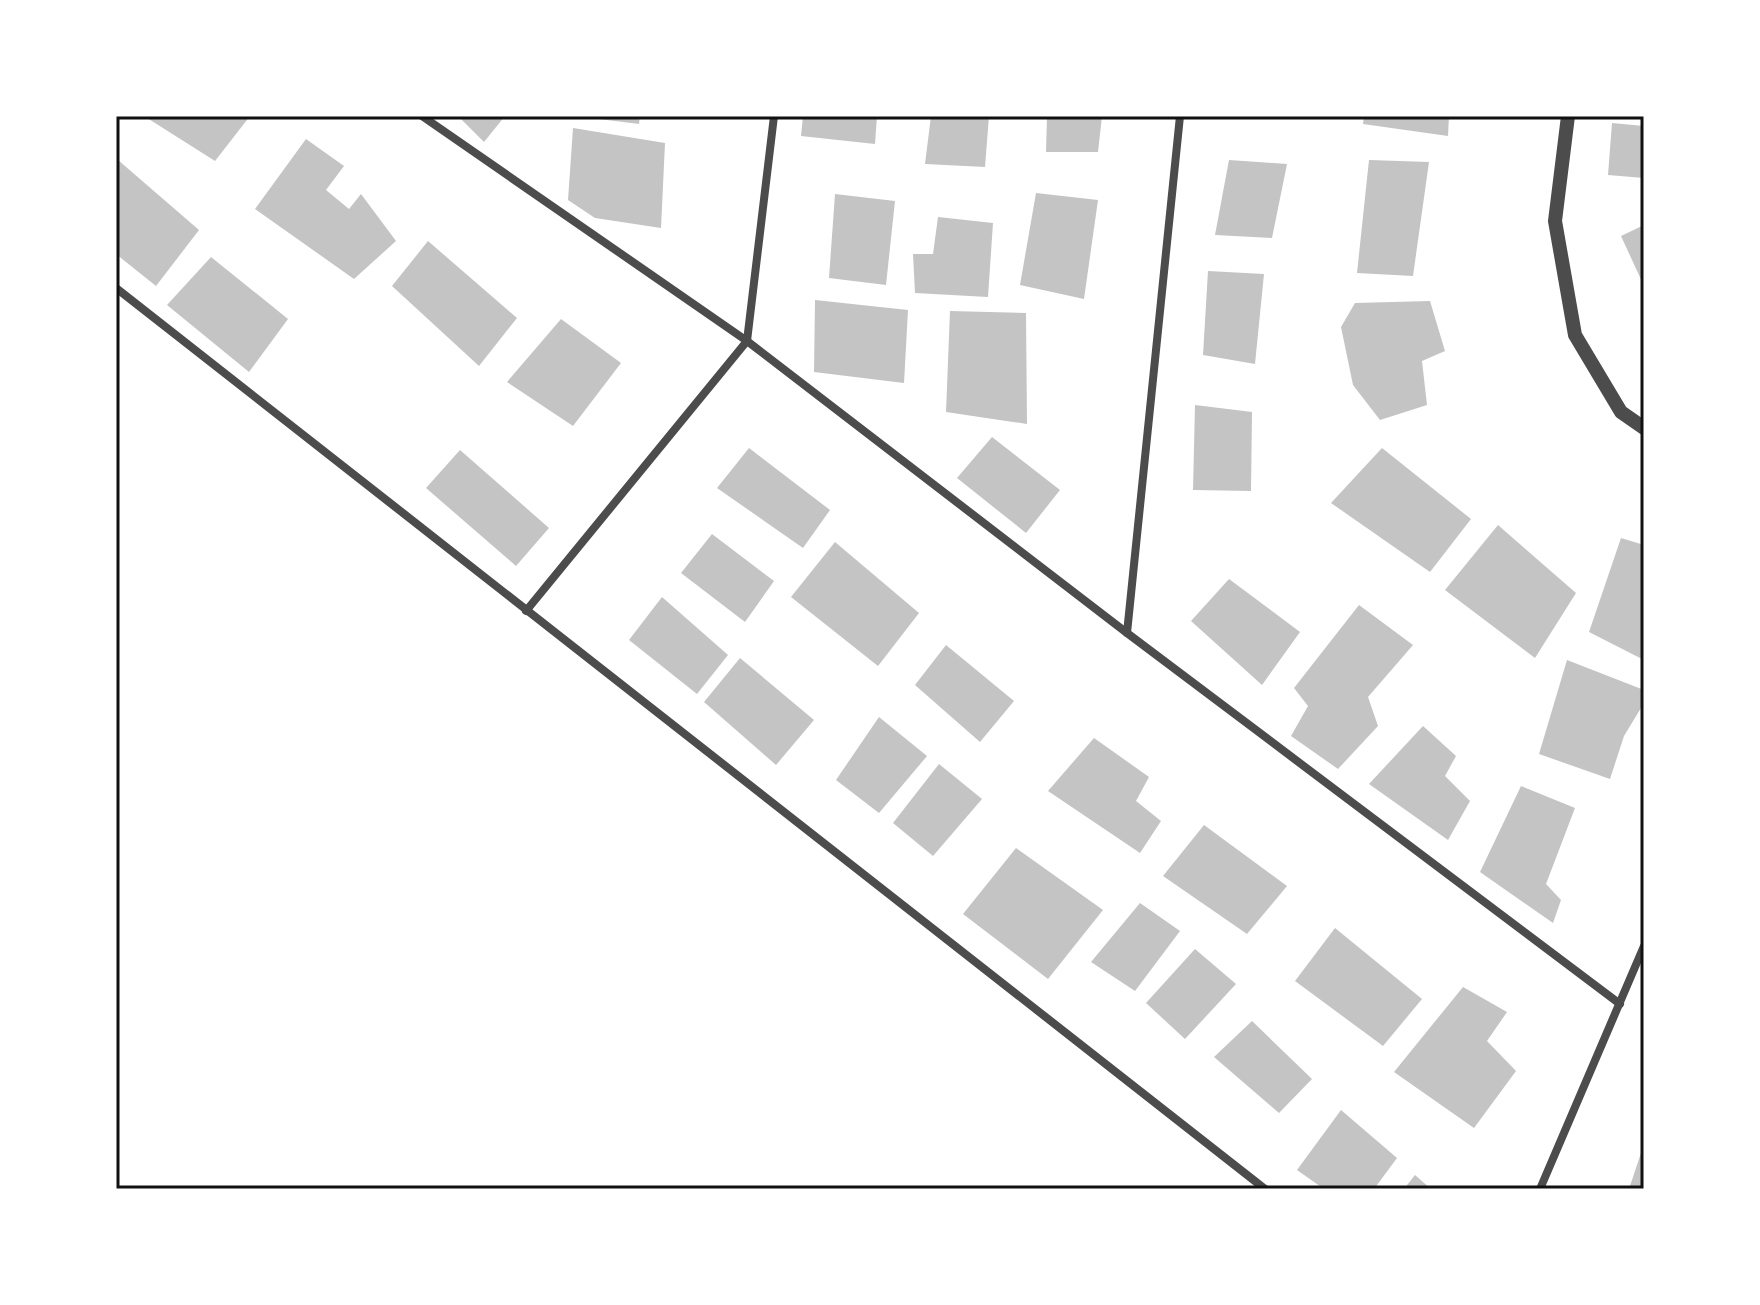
<svg xmlns="http://www.w3.org/2000/svg" width="1760" height="1305" font-family="Georgia,serif">
  <style>
    .building { fill: #c4c4c4 }
    .lines { fill: none; stroke-linecap: round; stroke-linejoin: round }
    .minor { stroke: #4c4c4c; stroke-width: 8 }
    .tertiary { stroke: #4c4c4c; stroke-width: 14 }
    .neatline { fill: none; stroke: #111; stroke-width: 3 }
  </style>
  <rect width="100%" height="100%" fill="#fff"/>
  <g class="building">
    <path d="M 144,116 L 250,116 L 215,161 Z"/>
    <path d="M 458,116 L 505,116 L 484,142 Z"/>
    <path d="M 591,116 L 640,116 L 639,124 L 591,118 Z"/>
    <path d="M 803,116 L 877,116 L 875,144 L 801,136 Z"/>
    <path d="M 931,116 L 989,116 L 985,167 L 925,164 Z"/>
    <path d="M 1047,116 L 1102,116 L 1098,152 L 1046,152 Z"/>
    <path d="M 1364,116 L 1449,116 L 1448,136 L 1363,124 Z"/>
    <path d="M 1612,123 L 1644,126 L 1644,178 L 1608,175 Z"/>
    <path d="M 573,128 L 665,143 L 661,228 L 595,218 L 568,200 Z"/>
    <path d="M 306,139 L 344,166 L 326,190 L 349,209 L 361,194 L 396,241 L 354,279 L 255,209 Z"/>
    <path d="M 118,160 L 199,230 L 156,286 L 116,254 Z"/>
    <path d="M 1229,160 L 1287,164 L 1272,238 L 1215,235 Z"/>
    <path d="M 1369,160 L 1429,162 L 1413,276 L 1357,273 Z"/>
    <path d="M 1036,193 L 1098,200 L 1084,299 L 1020,285 Z"/>
    <path d="M 835,194 L 895,201 L 886,285 L 829,278 Z"/>
    <path d="M 938,217 L 993,223 L 988,297 L 915,293 L 913,254 L 933,254 Z"/>
    <path d="M 1644,225 L 1644,286 L 1621,236 Z"/>
    <path d="M 428,241 L 517,318 L 479,366 L 392,286 Z"/>
    <path d="M 211,257 L 288,319 L 249,372 L 167,305 Z"/>
    <path d="M 1208,271 L 1264,274 L 1255,364 L 1203,355 Z"/>
    <path d="M 815,300 L 908,310 L 904,383 L 814,372 Z"/>
    <path d="M 1430,301 L 1445,351 L 1422,361 L 1427,405 L 1380,420 L 1353,385 L 1341,327 L 1355,303 Z"/>
    <path d="M 950,311 L 1026,313 L 1027,424 L 946,412 Z"/>
    <path d="M 561,319 L 621,363 L 573,426 L 507,382 Z"/>
    <path d="M 1195,405 L 1252,412 L 1251,491 L 1193,490 Z"/>
    <path d="M 992,437 L 1060,490 L 1026,533 L 957,478 Z"/>
    <path d="M 749,448 L 830,510 L 803,548 L 717,488 Z"/>
    <path d="M 1382,448 L 1471,519 L 1430,572 L 1331,503 Z"/>
    <path d="M 460,450 L 549,528 L 516,566 L 426,488 Z"/>
    <path d="M 1498,525 L 1576,593 L 1535,658 L 1445,590 Z"/>
    <path d="M 712,534 L 774,581 L 745,622 L 681,573 Z"/>
    <path d="M 1621,538 L 1644,545 L 1644,660 L 1589,632 Z"/>
    <path d="M 835,542 L 919,613 L 878,666 L 791,597 Z"/>
    <path d="M 1229,579 L 1300,632 L 1262,685 L 1191,621 Z"/>
    <path d="M 662,597 L 728,655 L 697,694 L 629,640 Z"/>
    <path d="M 1359,605 L 1413,645 L 1368,697 L 1378,726 L 1338,769 L 1291,736 L 1308,706 L 1294,688 Z"/>
    <path d="M 946,645 L 1014,701 L 980,742 L 915,685 Z"/>
    <path d="M 740,658 L 814,720 L 776,765 L 704,702 Z"/>
    <path d="M 1567,660 L 1644,690 L 1644,703 L 1624,736 L 1610,779 L 1539,754 Z"/>
    <path d="M 879,717 L 927,756 L 879,813 L 836,780 Z"/>
    <path d="M 1423,726 L 1456,756 L 1445,776 L 1470,801 L 1448,840 L 1369,784 Z"/>
    <path d="M 1094,738 L 1149,777 L 1136,801 L 1161,821 L 1140,853 L 1048,791 Z"/>
    <path d="M 939,764 L 982,799 L 933,856 L 893,823 Z"/>
    <path d="M 1521,786 L 1575,808 L 1546,884 L 1561,900 L 1553,923 L 1480,872 Z"/>
    <path d="M 1204,825 L 1287,886 L 1247,934 L 1163,876 Z"/>
    <path d="M 1016,848 L 1103,910 L 1048,979 L 963,914 Z"/>
    <path d="M 1140,903 L 1180,931 L 1135,991 L 1091,962 Z"/>
    <path d="M 1335,928 L 1422,999 L 1383,1046 L 1295,981 Z"/>
    <path d="M 1195,949 L 1236,984 L 1185,1039 L 1146,1003 Z"/>
    <path d="M 1463,987 L 1507,1012 L 1487,1041 L 1516,1071 L 1474,1128 L 1394,1072 Z"/>
    <path d="M 1252,1021 L 1312,1079 L 1279,1113 L 1214,1057 Z"/>
    <path d="M 1341,1110 L 1397,1158 L 1374,1189 L 1324,1189 L 1297,1170 Z"/>
    <path d="M 1643,1147 L 1644,1189 L 1629,1189 Z"/>
    <path d="M 1415,1175 L 1431,1189 L 1404,1189 Z"/>
  </g>
  <g class="lines">
    <g class="minor">
      <path d="M 422,116 L 747,341 L 1127,633 L 1620,1004"/>
      <path d="M 116,288 L 1265,1189"/>
      <path d="M 526,611 L 747,341 L 774,116"/>
      <path d="M 1127,633 L 1180,116"/>
      <path d="M 1540,1189 L 1644,946"/>
    </g>
    <path class="tertiary" d="M 1568,116 L 1555,221 L 1575,335 L 1621,412 L 1644,428"/>
  </g>
  <rect width="1760" height="1305" fill="none" stroke="#ffffff" stroke-width="236"/>
  <rect x="118" y="118" width="1524" height="1069" class="neatline"/>
</svg>
